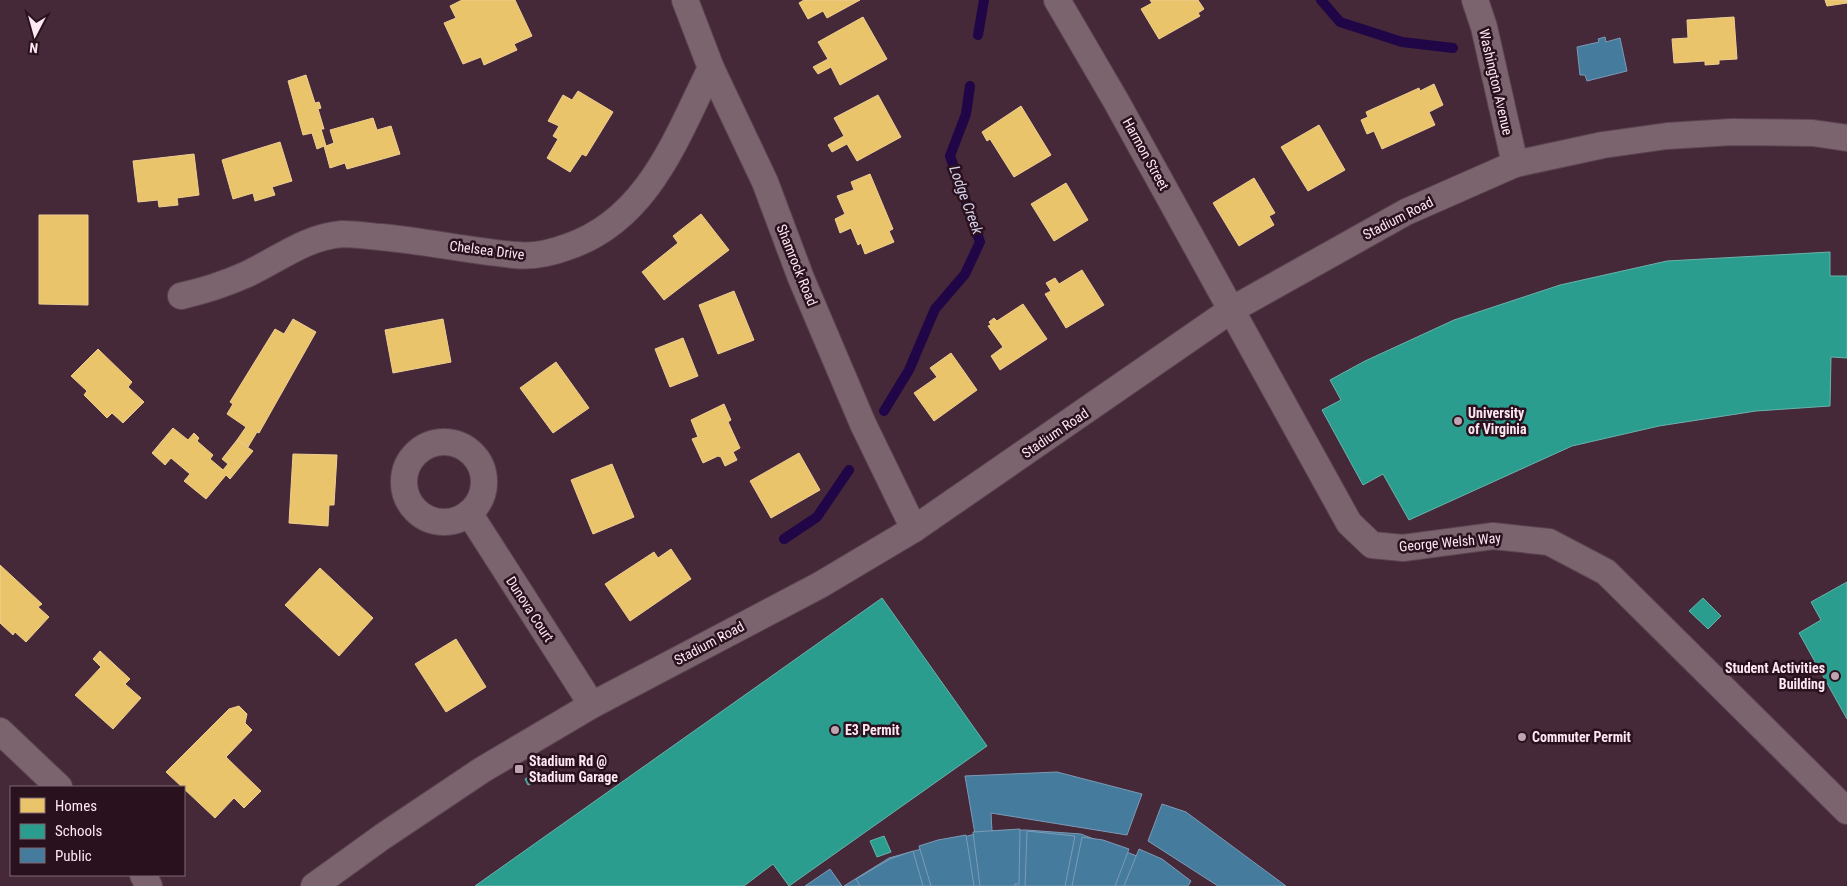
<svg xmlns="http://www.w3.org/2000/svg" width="1847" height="886" font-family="'Roboto Condensed',sans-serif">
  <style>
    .homes { fill: #e9c46a; stroke: #efce92 }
    .schools { fill: #2a9d8f; stroke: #69b3ac }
    .public { fill: #457b9d; stroke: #7c9bb6 }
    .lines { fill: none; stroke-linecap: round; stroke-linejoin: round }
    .stream { stroke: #200547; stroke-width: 10 }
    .minor-casing { stroke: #5c4551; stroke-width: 28 }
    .minor { stroke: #7c646f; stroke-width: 26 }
    .poi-dot { fill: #bda4b0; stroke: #2a111e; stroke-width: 2 }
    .labels { text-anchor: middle; stroke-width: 5; stroke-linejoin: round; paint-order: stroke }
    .street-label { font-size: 14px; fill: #fde7f1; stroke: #2a111e }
    .poi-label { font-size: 14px; font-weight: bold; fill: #fde7f1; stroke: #2a111e; text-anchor: start }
    .water-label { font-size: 15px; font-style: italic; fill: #d7d5ef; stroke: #2a111e }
  </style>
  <rect width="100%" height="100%" fill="#462938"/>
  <g class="homes">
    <path d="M 462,0 L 515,0 L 532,36 L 514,44 L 517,50 L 484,65 L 481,57 L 463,64 L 444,23 L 456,18 L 450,6 Z"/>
    <path d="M 804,0 L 860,0 L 827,18 L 823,11 L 808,19 L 799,3 Z"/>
    <path d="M 1150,0 L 1198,0 L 1204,9 L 1198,13 L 1200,16 L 1159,39 L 1141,9 L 1152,3 Z"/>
    <path d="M 1825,0 L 1847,0 L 1847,3 L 1827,6 Z"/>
    <path d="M 863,17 L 887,59 L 840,85 L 831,67 L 818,74 L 813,67 L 828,59 L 818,42 Z"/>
    <path d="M 1734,17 L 1737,59 L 1719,60 L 1719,64 L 1705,65 L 1705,61 L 1674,63 L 1672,39 L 1688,38 L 1687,20 Z"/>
    <path d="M 306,75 L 315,103 L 319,102 L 321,108 L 318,109 L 324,129 L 321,129 L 326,146 L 334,143 L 330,130 L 373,118 L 377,130 L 391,126 L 400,154 L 347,169 L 345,163 L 330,168 L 324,146 L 317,149 L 312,133 L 303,135 L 288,81 Z"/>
    <path d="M 1434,84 L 1443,105 L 1429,112 L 1435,125 L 1382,149 L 1374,131 L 1367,134 L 1361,120 L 1368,117 L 1366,112 L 1419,88 L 1420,91 Z"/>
    <path d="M 578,91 L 613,112 L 586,156 L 582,154 L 570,172 L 547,158 L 558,139 L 553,136 L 559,126 L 548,121 L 563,95 L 572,100 Z"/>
    <path d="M 878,95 L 901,137 L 857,161 L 847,144 L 832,152 L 828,145 L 844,136 L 834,118 Z"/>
    <path d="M 1021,106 L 1051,155 L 1014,177 L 990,139 L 987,141 L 982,132 Z"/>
    <path d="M 1319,125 L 1345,170 L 1308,191 L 1281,147 Z"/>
    <path d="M 280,142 L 292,181 L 272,187 L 275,195 L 255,201 L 253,193 L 233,199 L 222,160 Z"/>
    <path d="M 194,154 L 199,195 L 177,198 L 178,205 L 159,207 L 158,200 L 138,202 L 133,161 Z"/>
    <path d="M 870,174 L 893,229 L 889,231 L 894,242 L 865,254 L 861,243 L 858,245 L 851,228 L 840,233 L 835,219 L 845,214 L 837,196 L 854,190 L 851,182 Z"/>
    <path d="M 1254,178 L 1275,213 L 1269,216 L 1274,225 L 1239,246 L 1213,203 Z"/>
    <path d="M 1066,183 L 1088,220 L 1054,241 L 1031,204 Z"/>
    <path d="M 701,214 L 729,250 L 664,300 L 642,272 L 678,243 L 673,236 Z"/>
    <path d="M 39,215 L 88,215 L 88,305 L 39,304 Z"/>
    <path d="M 1082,270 L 1104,305 L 1066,328 L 1045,294 L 1051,291 L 1046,283 L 1055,278 L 1059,284 Z"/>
    <path d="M 734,291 L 754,340 L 718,354 L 699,305 Z"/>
    <path d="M 1023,304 L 1047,339 L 1000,370 L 991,356 L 1003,347 L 988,326 L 991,325 L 989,322 L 994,318 L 997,321 Z"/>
    <path d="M 293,319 L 316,332 L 259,433 L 257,432 L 248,447 L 237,440 L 246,427 L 227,414 L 233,404 L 230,402 L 275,329 L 284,334 Z"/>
    <path d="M 443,319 L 451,362 L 393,373 L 385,330 Z"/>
    <path d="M 683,338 L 698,376 L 670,387 L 655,349 Z"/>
    <path d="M 98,349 L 132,382 L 128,387 L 144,402 L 123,423 L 112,413 L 107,418 L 84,395 L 87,391 L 71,376 Z"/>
    <path d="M 951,353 L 977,390 L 934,421 L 914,393 L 937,377 L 930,368 Z"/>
    <path d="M 556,362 L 589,408 L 553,433 L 520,388 Z"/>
    <path d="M 724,404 L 731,420 L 728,422 L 740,448 L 733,452 L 737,460 L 725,466 L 721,457 L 718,456 L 703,463 L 692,439 L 698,437 L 691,420 Z"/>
    <path d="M 173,428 L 188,440 L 194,433 L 199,438 L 197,441 L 213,455 L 210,459 L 223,470 L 228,464 L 222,459 L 237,440 L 253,451 L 230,479 L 226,475 L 206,499 L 184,481 L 190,474 L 171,458 L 165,465 L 152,453 Z"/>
    <path d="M 799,453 L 820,490 L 771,518 L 750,481 Z"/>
    <path d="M 293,454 L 337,455 L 334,505 L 329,505 L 328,526 L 289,523 Z"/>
    <path d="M 612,464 L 634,517 L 593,534 L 571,480 Z"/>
    <path d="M 671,549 L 691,579 L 630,621 L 605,584 L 654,552 L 658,558 Z"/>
    <path d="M 0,565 L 42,604 L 38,607 L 49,617 L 26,642 L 15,632 L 13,635 L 0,623 Z"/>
    <path d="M 320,568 L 373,618 L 339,656 L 285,605 Z"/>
    <path d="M 456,639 L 486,687 L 446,712 L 415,664 Z"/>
    <path d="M 100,651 L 130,679 L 125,684 L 141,698 L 113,729 L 75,695 L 101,667 L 93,659 Z"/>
    <path d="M 239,706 L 247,714 L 245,723 L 252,730 L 226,757 L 261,791 L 244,808 L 234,798 L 215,818 L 166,772 L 229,709 Z"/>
  </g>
  <g class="schools">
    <path d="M 1830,252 L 1830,276 L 1847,276 L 1847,358 L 1831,357 L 1830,406 L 1756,411 L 1659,426 L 1572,446 L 1409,520 L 1383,474 L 1363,485 L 1322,410 L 1341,400 L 1330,380 L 1365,361 L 1454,320 L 1560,285 L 1667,261 Z"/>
    <path d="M 1847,582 L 1847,719 L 1799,633 L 1821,620 L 1811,602 Z"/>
    <path d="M 882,598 L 987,746 L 789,886 L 773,864 L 744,886 L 475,886 Z"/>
    <path d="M 1703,598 L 1721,616 L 1708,629 L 1689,611 Z"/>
    <path d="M 536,773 L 540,779 L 528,785 L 525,779 Z"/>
    <path d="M 884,836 L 891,852 L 877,857 L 870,841 Z"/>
  </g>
  <g class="public">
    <path d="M 1605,37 L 1606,42 L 1620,38 L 1627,71 L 1587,81 L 1585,75 L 1580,75 L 1577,47 L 1599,42 L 1598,39 Z"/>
    <path d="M 1057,772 L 1142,794 L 1127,835 L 991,813 L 992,831 L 1026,830 L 1081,834 L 1157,864 L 1187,886 L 844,886 L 889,858 L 975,834 L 965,776 Z"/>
    <path d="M 1162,804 L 1186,812 L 1286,886 L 1218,886 L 1148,841 Z"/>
    <path d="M 1020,829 L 1019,884 L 1015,884 L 1014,886 L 980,886 L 973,832 Z"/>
    <path d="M 1027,831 L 1075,836 L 1065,886 L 1025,886 Z"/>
    <path d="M 966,835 L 974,886 L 931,886 L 919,846 L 938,840 Z"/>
    <path d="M 1082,837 L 1103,840 L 1129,849 L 1115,886 L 1072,886 Z"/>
    <path d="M 1139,849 L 1162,859 L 1191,881 L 1188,886 L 1124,886 Z"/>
    <path d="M 913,851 L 923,886 L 860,886 L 856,879 L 890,859 Z"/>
    <path d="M 830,869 L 842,886 L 805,886 Z"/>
  </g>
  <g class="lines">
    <g class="stream">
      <path d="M 1321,0 L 1340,22 L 1402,42 L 1453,48"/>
      <path d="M 978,35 L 984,0"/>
      <path d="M 884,411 L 909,370 L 935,309 L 965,274 L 980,242 L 950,156 L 966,114 L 970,86"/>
      <path d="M 784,539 L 817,517 L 849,470"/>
    </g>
    <g class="minor-casing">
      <g id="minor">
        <path d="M 685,0 L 711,68 L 765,182 L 801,278 L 863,424 L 914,529"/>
        <path d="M 1057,0 L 1116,101 L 1349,523 L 1372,545 L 1403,548 L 1493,536 L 1549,542 L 1606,572 L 1847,811"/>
        <path d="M 1475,0 L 1484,27 L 1515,164"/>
        <path d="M 181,296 C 203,291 225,284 245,275 C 278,260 305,237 342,234 C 354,234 368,236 380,237 C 425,241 470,251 515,255 C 532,257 551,253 567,247 C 648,220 676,138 711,68"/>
        <circle cx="444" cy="482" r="40"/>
        <path d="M 469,513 L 592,705"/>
        <path d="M 0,731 L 59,787"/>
        <path d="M 143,875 L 149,886"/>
        <path d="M 314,886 L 382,837 L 482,770 L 592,705 L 820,585 L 914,529 L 1231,310 L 1406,212 L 1515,164 L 1603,145 L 1667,136 L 1732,132 L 1813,133 L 1847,138"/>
      </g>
    </g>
    <use href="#minor" class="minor"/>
  </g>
  <g class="poi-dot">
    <circle cx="1458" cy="421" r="5"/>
    <circle cx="1835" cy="676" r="5"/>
    <circle cx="835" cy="730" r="5"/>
    <circle cx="1522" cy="737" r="5"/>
    <rect x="514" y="764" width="10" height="10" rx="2.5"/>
  </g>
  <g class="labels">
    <g class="street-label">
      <text transform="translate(1496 82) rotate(77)" y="5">Washington Avenue</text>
      <text transform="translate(1146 154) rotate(61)" y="5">Harmon Street</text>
      <text transform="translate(1398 218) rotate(-27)" y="5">Stadium Road</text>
      <text transform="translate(487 250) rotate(7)" y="5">Chelsea Drive</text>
      <text transform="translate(797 265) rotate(68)" y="5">Shamrock Road</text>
      <text transform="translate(1055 433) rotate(-34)" y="5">Stadium Road</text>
      <text transform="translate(1450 542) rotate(-5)" y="5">George Welsh Way</text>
      <text transform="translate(530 609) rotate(57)" y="5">Dunova Court</text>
      <text transform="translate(709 643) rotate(-28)" y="5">Stadium Road</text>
    </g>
    <g class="poi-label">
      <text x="1468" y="418">University<tspan x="1468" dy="16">of Virginia</tspan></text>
      <text x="1825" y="673" text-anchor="end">Student Activities<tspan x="1825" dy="16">Building</tspan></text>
      <text x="845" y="735">E3 Permit</text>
      <text x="1532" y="742">Commuter Permit</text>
      <text x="529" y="766">Stadium Rd @<tspan x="529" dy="16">Stadium Garage</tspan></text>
    </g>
    <g class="water-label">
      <text transform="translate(966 200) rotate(70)" y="5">Lodge Creek</text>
    </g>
  </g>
  <rect x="10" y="786" width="175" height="90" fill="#2a111e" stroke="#7e6772"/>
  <rect x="20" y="798" width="25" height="15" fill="#e9c46a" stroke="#7e6772"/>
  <text x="55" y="811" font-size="15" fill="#fde7f1">Homes</text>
  <rect x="20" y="824" width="25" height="15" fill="#2a9d8f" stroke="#7e6772"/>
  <text x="55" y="836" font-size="15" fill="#fde7f1">Schools</text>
  <rect x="20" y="848" width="25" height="15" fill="#457b9d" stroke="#7e6772"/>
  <text x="55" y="861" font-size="15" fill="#fde7f1">Public</text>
  <g transform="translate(35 35) rotate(186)" stroke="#2a111e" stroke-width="4" paint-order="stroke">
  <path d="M0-4L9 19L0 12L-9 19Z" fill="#fde7f1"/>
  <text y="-8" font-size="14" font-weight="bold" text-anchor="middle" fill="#fde7f1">N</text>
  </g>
</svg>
